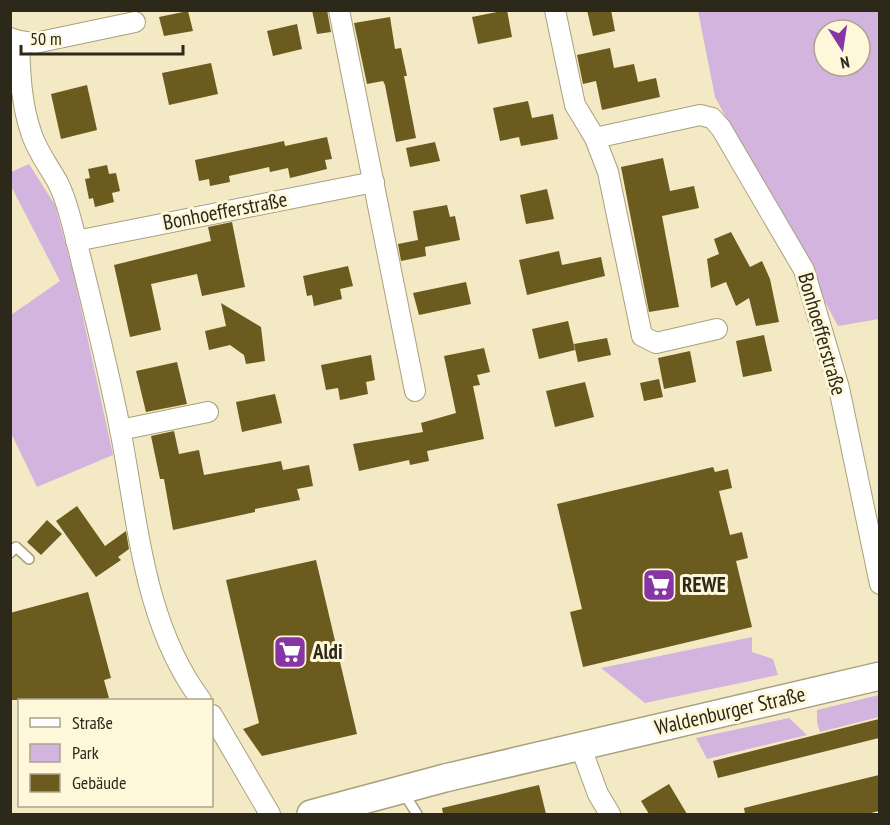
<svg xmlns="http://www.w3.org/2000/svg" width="890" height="825" font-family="'PT Sans Narrow',sans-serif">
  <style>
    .green { fill: #d3b4df; fill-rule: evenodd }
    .building { fill: #6b5b1e }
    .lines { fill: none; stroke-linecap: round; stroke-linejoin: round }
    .lane-casing { stroke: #a9a07d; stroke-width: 12 }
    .street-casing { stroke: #a9a07d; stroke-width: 22 }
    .secondary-casing { stroke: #a9a07d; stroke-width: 30 }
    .lane { stroke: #fff; stroke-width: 9 }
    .street { stroke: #fff; stroke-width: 20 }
    .secondary { stroke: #fff; stroke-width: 27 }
    .labels { text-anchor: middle; stroke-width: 6; stroke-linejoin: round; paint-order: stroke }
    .street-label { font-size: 21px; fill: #2c281a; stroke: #fef7d9 }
    .poi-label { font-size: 21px; font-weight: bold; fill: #2c281a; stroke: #fef7d9; text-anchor: start }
  </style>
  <rect width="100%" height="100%" fill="#f3e9c4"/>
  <g class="green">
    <path d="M 698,11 L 879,11 L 879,319 L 838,326 L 715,97 ZM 824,30 L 860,30 L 860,66 L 824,66 Z"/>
    <path d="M 29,164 L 55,205 L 74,276 L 113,455 L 37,487 L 11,433 L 11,315 L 60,281 L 11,186 L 11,172 Z"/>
    <path d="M 752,637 L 752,652 L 773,659 L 778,675 L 645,703 L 601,668 Z"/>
    <path d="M 879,695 L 879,717 L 820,732 L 817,722 L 817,710 Z"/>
    <path d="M 789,718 L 807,735 L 707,759 L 696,738 Z"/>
  </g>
  <g class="building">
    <path d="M 312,10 L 327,10 L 331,32 L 317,34 Z"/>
    <path d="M 507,10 L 512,37 L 478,44 L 472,17 Z"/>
    <path d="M 587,10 L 611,10 L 615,31 L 593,36 Z"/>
    <path d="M 188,11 L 193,31 L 164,36 L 159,17 Z"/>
    <path d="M 390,17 L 395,49 L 401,48 L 407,76 L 404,76 L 416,138 L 396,142 L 385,85 L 383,81 L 367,84 L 354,23 Z"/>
    <path d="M 297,24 L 302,49 L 273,56 L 267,31 Z"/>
    <path d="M 610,48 L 614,68 L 634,64 L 638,82 L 656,78 L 660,97 L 602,110 L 596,81 L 583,84 L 577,55 Z"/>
    <path d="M 211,63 L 218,94 L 169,105 L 162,73 Z"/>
    <path d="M 87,85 L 97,130 L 61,139 L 51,94 Z"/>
    <path d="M 528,101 L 532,118 L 553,114 L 558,139 L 521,146 L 519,137 L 500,141 L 493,108 Z"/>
    <path d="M 327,137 L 332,159 L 325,160 L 327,169 L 290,178 L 288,168 L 270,172 L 269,167 L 229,176 L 230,182 L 210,186 L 209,179 L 199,181 L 195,160 L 284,141 L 285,146 Z"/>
    <path d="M 435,142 L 440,161 L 410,167 L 406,148 Z"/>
    <path d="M 663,158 L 670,191 L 694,186 L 699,208 L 662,216 L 679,307 L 649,312 L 621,167 Z"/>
    <path d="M 107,165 L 109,174 L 116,173 L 120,191 L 112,193 L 114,202 L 95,207 L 93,198 L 89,199 L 85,179 L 90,178 L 88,169 Z"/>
    <path d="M 547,189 L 554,219 L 526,224 L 520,195 Z"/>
    <path d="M 447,205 L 450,217 L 455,216 L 460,240 L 425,247 L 426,256 L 401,261 L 398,244 L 418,240 L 413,211 Z"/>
    <path d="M 232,222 L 245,287 L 202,296 L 197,274 L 151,284 L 161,330 L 130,337 L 114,265 L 211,241 L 208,227 Z"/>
    <path d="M 731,232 L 750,267 L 762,261 L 770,279 L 779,322 L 756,326 L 749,298 L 736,306 L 726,282 L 711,288 L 707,259 L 719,254 L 714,239 Z"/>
    <path d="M 559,251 L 562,265 L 601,257 L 605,276 L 527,295 L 519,260 Z"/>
    <path d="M 348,266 L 353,286 L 340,289 L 342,299 L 314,306 L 312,295 L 307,296 L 303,276 Z"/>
    <path d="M 466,282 L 471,304 L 419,315 L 413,293 Z"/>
    <path d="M 221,303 L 261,327 L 265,361 L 246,364 L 244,355 L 230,345 L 209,350 L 205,331 L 226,326 Z"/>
    <path d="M 568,321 L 575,350 L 539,359 L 532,329 Z"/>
    <path d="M 764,335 L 772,371 L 743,377 L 736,341 Z"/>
    <path d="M 607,338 L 611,355 L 578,362 L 574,344 Z"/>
    <path d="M 484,348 L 490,372 L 477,375 L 480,385 L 473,386 L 484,439 L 427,451 L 429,461 L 410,465 L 409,460 L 359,471 L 353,444 L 423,432 L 421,423 L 456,413 L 444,356 Z"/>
    <path d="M 690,351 L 696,382 L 664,389 L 658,358 Z"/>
    <path d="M 371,355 L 375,380 L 366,382 L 368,394 L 340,400 L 338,388 L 326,390 L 321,365 Z"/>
    <path d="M 177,362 L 187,404 L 146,412 L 136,371 Z"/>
    <path d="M 659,379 L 663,397 L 644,401 L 640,383 Z"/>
    <path d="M 585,382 L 594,417 L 555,427 L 546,391 Z"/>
    <path d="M 275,394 L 282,423 L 242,432 L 236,402 Z"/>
    <path d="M 174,431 L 179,454 L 199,450 L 204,475 L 281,461 L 283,470 L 309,465 L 313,486 L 297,489 L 300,500 L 255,509 L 255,512 L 173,530 L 164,479 L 160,479 L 151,436 Z"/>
    <path d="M 713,467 L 715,472 L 728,469 L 732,488 L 719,491 L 730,535 L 742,532 L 748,558 L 736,561 L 752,627 L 583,667 L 570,612 L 582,609 L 557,504 Z"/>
    <path d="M 77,506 L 105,546 L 126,531 L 129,549 L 118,557 L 121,560 L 96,577 L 56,521 Z"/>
    <path d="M 47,520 L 62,534 L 41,555 L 27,542 Z"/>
    <path d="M 316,560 L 357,734 L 262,756 L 243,729 L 259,723 L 226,580 Z"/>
    <path d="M 88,592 L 111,678 L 104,680 L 109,698 L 99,700 L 10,700 L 10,613 Z"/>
    <path d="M 879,719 L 879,738 L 718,778 L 713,761 Z"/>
    <path d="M 879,775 L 879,811 L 867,814 L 745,814 L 744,808 Z"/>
    <path d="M 669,784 L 687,814 L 649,814 L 641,801 Z"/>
    <path d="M 539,785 L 546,814 L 443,814 L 442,808 Z"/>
  </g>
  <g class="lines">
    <g class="lane-casing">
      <g id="lane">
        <path d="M 10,553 L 16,547 L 29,559"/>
        <path d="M 403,792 L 417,814"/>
      </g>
    </g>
    <g class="street-casing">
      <g id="street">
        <path d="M 339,10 L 415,391"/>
        <path d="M 555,10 L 575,105 L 595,138 L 608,172 L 642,336 L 656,343 L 717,329"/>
        <path d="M 10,38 L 19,41 C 20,73 21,105 32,135 C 38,153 49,166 58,183 C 67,200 72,224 77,243 C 92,305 108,367 120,429 C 138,520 143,623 201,700"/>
        <path d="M 19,41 L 35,43 L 135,22"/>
        <path d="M 595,138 L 700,115 L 712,118 L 721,128 L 804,270 L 839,388 L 880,584"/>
        <path d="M 76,241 L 374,182"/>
        <path d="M 120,430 L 208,412"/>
        <path d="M 212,715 L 270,814"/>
        <path d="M 580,745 L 598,794 L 610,814"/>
      </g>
    </g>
    <g class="secondary-casing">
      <path id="secondary" d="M 311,814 L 445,778 L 880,676"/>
    </g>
    <use href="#lane" class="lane"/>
    <use href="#street" class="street"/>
    <use href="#secondary" class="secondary"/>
  </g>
  <defs>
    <g id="supermarket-square" transform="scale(1.725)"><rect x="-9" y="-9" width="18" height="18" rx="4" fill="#8735a4" stroke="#fef7d9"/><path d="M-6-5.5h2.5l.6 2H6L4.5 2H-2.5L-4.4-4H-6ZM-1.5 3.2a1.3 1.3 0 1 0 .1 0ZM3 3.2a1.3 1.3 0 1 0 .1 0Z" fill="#fff"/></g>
  </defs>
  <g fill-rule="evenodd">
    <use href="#supermarket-square" x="659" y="585"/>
    <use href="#supermarket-square" x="290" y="652"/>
  </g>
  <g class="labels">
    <g class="street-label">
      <text transform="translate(225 211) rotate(-11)" y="7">Bonhoefferstraße</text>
      <text transform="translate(822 334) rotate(74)" y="7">Bonhoefferstraße</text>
      <text transform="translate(730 711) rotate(-13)" y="7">Waldenburger Straße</text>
    </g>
    <g class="poi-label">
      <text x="682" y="592">REWE</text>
      <text x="313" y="659">Aldi</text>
    </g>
  </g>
  <rect width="890" height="825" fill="none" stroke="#2c281a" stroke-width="24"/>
  <rect x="18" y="699" width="195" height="108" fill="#fef7d9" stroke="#aaa48d" stroke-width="1.5"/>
  <rect x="30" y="718" width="30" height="9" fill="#ffffff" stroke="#aaa48d" stroke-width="1.5"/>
  <text x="72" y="729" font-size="18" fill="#2c281a">Straße</text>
  <rect x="30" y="744" width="30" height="18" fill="#d3b4df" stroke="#aaa48d" stroke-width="1.5"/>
  <text x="72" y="759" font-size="18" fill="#2c281a">Park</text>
  <rect x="30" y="774" width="30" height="18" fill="#6b5b1e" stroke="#aaa48d" stroke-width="1.5"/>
  <text x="72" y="789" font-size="18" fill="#2c281a">Gebäude</text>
  <g transform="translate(842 48) rotate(168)"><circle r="28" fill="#fef7d9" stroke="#aaa48d" stroke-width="1.5"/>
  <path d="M0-4.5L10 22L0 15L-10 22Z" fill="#8735a4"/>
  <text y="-9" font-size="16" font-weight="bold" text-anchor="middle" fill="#2c281a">N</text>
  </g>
  <path d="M21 45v9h162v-9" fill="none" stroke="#2c281a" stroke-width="3"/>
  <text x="30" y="45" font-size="18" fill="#2c281a" stroke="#fef7d9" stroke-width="4.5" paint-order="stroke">50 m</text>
</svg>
